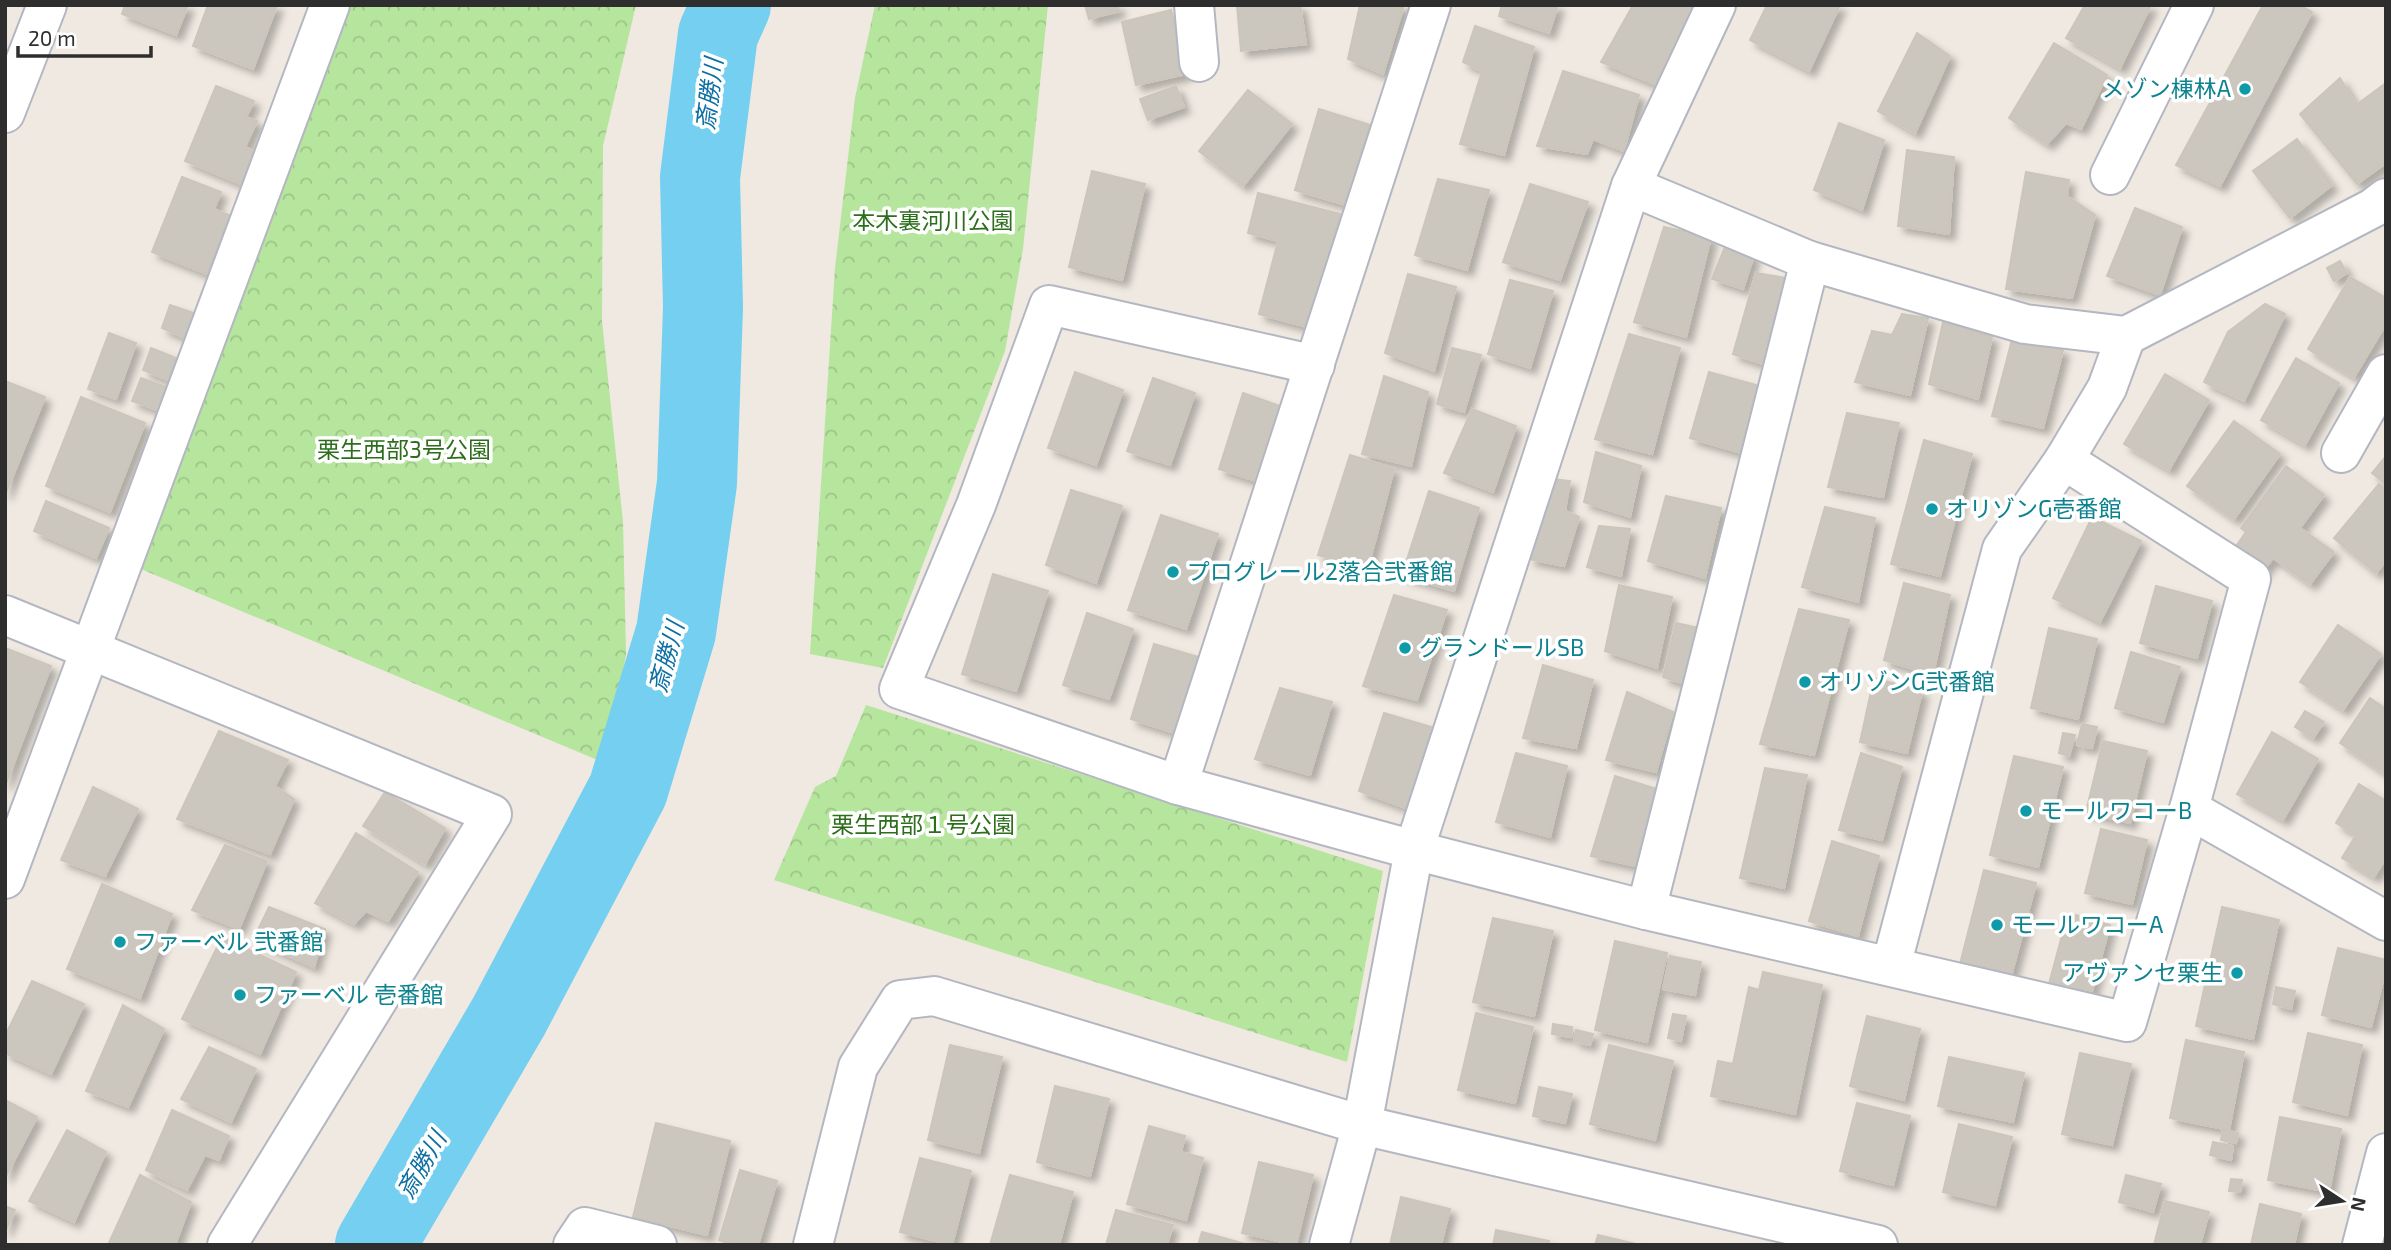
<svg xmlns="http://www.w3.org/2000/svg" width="2391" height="1250" font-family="'Exo 2','Noto Sans JP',sans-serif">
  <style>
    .forest { fill: url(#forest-crowns) }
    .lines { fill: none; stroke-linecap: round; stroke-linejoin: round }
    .river { stroke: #75cff0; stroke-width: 80 }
    .building { fill: #cbc7bf; stroke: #cbc5ba; stroke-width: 2; filter: url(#shadow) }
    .minor-casing { stroke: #b4b7c1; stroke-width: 42 }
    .tertiary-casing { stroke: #b4b7c1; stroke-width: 42 }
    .minor { stroke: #fff; stroke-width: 38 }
    .tertiary { stroke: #fff; stroke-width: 38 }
    .culture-dot { fill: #0f9aa8; stroke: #fff; stroke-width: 2.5 }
    .labels { text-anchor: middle; stroke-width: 7; stroke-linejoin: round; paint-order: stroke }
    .culture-label { font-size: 23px; fill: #0d838f; stroke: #fff; text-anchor: start }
    .park-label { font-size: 23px; fill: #2c6e1b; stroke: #fff }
    .water-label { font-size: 24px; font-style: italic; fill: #0d6fa3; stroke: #fff }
  </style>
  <defs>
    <pattern id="forest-crowns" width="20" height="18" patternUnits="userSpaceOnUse" patternTransform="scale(1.75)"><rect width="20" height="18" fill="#b6e59e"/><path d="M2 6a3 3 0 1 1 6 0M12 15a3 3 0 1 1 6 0" fill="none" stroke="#9dc588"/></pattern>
    <filter id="shadow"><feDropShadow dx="6" dy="6" stdDeviation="3.5" flood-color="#0004"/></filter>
  </defs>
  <rect width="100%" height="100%" fill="#efe9e1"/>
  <g class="forest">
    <path d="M 347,5 L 636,5 L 603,146 L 602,321 L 623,522 L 626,654 L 607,764 L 136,567 Z"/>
    <path d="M 875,5 L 1048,5 L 1023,249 L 1005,351 L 883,668 L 810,654 L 835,268 L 855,98 Z"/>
    <path d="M 866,705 L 1383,871 L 1347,1062 L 774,880 L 815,787 L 836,776 Z"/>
  </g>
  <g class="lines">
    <path class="river" d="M 375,1245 L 509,1016 L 628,790 L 676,632 L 697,483 L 703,307 L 700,177 L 718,34 L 731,5"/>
  </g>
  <g class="building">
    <path d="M 125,5 L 188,5 L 176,35 L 122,14 Z"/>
    <path d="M 208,5 L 277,5 L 253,69 L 193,46 Z"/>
    <path d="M 1085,5 L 1118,5 L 1119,11 L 1089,19 Z"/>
    <path d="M 1237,5 L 1300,5 L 1306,44 L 1241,51 Z"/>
    <path d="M 1360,5 L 1404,5 L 1383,74 L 1348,59 Z"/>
    <path d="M 1502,5 L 1558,5 L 1549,33 L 1499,16 Z"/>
    <path d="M 1633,5 L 1695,6 L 1657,85 L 1601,62 Z"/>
    <path d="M 1767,5 L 1840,5 L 1809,71 L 1750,40 Z"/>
    <path d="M 2085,5 L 2151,5 L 2120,68 L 2066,38 Z"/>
    <path d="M 2263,5 L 2299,5 L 2312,12 L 2220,186 L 2176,165 Z"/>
    <path d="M 1171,10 L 1186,74 L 1136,85 L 1122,22 Z"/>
    <path d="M 1475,26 L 1534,47 L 1504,155 L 1460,144 L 1482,71 L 1463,62 Z"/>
    <path d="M 1917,33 L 1950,56 L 1915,133 L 1878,111 Z"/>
    <path d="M 2054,43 L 2107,75 L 2081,129 L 2066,123 L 2047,144 L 2009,118 Z"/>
    <path d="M 1563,71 L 1639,95 L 1624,151 L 1593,139 L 1587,154 L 1537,146 Z"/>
    <path d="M 2340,78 L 2356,105 L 2386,83 L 2386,163 L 2357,184 L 2300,114 Z"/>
    <path d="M 216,86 L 254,101 L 246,117 L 257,121 L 245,147 L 256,152 L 243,185 L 185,161 Z"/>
    <path d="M 1176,86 L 1184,107 L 1148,120 L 1140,99 Z"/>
    <path d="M 1248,90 L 1292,124 L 1243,186 L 1199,151 Z"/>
    <path d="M 1319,109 L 1370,125 L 1346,205 L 1295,190 Z"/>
    <path d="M 1839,123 L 1884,140 L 1862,210 L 1814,190 Z"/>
    <path d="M 2297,139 L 2332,185 L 2290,218 L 2253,171 Z"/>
    <path d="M 1907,150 L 1954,157 L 1949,234 L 1898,226 Z"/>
    <path d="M 1092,171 L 1145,184 L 1122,280 L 1069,267 Z"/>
    <path d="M 2026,172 L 2069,180 L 2067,196 L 2095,215 L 2072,298 L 2006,289 Z"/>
    <path d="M 182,177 L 221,192 L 214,209 L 231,216 L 207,274 L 152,252 Z"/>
    <path d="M 1438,179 L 1489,190 L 1467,270 L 1415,255 Z"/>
    <path d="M 1530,184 L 1588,202 L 1560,280 L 1503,262 Z"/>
    <path d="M 1258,193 L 1340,214 L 1311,328 L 1259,314 L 1278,241 L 1248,233 Z"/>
    <path d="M 2135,208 L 2182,227 L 2160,295 L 2107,276 Z"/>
    <path d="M 1664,227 L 1711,237 L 1686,337 L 1634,322 Z"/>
    <path d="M 1726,244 L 1754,255 L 1743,289 L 1712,279 Z"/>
    <path d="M 2340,261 L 2347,273 L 2334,281 L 2327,268 Z"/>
    <path d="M 1756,273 L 1792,279 L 1769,366 L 1733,354 Z"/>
    <path d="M 1408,274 L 1456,287 L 1434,371 L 1385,353 Z"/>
    <path d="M 2350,277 L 2386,298 L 2386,324 L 2354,377 L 2308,349 Z"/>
    <path d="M 1510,280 L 1553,291 L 1530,368 L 1488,354 Z"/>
    <path d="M 2265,304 L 2285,314 L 2244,401 L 2204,382 L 2228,332 Z"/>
    <path d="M 170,305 L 194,313 L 185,338 L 162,328 Z"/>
    <path d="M 1902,314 L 1928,318 L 1910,395 L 1855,382 L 1872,331 L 1892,335 Z"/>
    <path d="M 1943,322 L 1992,337 L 1978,399 L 1929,384 Z"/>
    <path d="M 109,333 L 136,343 L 116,399 L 88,389 Z"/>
    <path d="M 1629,334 L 1680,348 L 1652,454 L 1595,439 Z"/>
    <path d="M 2013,336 L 2063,350 L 2043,428 L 1992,416 Z"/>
    <path d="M 151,348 L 176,358 L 168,380 L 143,370 Z"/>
    <path d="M 1452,348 L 1481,355 L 1464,412 L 1437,404 Z"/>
    <path d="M 2296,358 L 2339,383 L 2305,445 L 2261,420 Z"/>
    <path d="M 1075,372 L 1123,390 L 1096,465 L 1048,448 Z"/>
    <path d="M 1709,372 L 1763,387 L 1745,454 L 1690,438 Z"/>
    <path d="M 2165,374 L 2209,400 L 2169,470 L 2124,444 Z"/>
    <path d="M 1384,376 L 1428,392 L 1411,466 L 1362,454 Z"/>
    <path d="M 141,378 L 169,388 L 160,411 L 132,401 Z"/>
    <path d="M 1153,378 L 1195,393 L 1170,465 L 1127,451 Z"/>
    <path d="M 5,381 L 45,397 L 5,495 Z"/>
    <path d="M 1243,393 L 1283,407 L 1259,482 L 1219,469 Z"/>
    <path d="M 81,397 L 145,423 L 110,512 L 46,486 Z"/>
    <path d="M 1472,409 L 1516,426 L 1493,492 L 1444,473 Z"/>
    <path d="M 1847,413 L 1899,423 L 1883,497 L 1828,487 Z"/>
    <path d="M 2234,421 L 2280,454 L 2234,519 L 2187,486 Z"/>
    <path d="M 1924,440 L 1972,454 L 1940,576 L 1891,564 Z"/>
    <path d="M 1596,452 L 1641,466 L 1630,517 L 1584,502 Z"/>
    <path d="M 1350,455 L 1394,469 L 1368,568 L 1318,555 Z"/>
    <path d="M 2386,456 L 2386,484 L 2372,473 Z"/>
    <path d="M 2286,466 L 2324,495 L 2300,528 L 2334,552 L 2310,584 L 2273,558 L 2260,575 L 2231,553 L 2246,532 L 2241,528 Z"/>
    <path d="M 1553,479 L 1570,481 L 1565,511 L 1579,517 L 1564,566 L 1529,559 Z"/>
    <path d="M 2379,484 L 2386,490 L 2386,561 L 2376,573 L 2334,538 Z"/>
    <path d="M 1071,490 L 1122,506 L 1096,583 L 1046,565 Z"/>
    <path d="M 1429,491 L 1479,508 L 1454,591 L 1402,575 Z"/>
    <path d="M 1666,496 L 1721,508 L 1705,578 L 1648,561 Z"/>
    <path d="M 46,501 L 109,528 L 96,558 L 34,531 Z"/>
    <path d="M 1825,507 L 1875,518 L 1858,602 L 1802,587 Z"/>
    <path d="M 1161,515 L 1218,534 L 1186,629 L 1128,610 Z"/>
    <path d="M 2092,517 L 2141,541 L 2100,622 L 2053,598 Z"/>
    <path d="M 1599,526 L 1630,529 L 1621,576 L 1587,567 Z"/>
    <path d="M 993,574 L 1048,591 L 1016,691 L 962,674 Z"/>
    <path d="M 1904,583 L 1950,595 L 1933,675 L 1884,660 Z"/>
    <path d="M 1619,585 L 1672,597 L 1657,668 L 1605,651 Z"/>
    <path d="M 2156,586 L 2212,601 L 2197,658 L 2140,643 Z"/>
    <path d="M 1394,595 L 1447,610 L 1417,700 L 1363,686 Z"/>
    <path d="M 1799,609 L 1849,620 L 1814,755 L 1760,744 Z"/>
    <path d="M 1087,613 L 1133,629 L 1109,699 L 1063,685 Z"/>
    <path d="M 1676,623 L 1708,630 L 1695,687 L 1663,677 Z"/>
    <path d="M 2338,625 L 2381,654 L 2343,710 L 2300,682 Z"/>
    <path d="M 2049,628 L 2097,639 L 2078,719 L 2031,708 Z"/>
    <path d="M 1154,644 L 1205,659 L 1181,735 L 1131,719 Z"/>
    <path d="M 5,648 L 51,666 L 6,784 L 5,784 Z"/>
    <path d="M 2131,652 L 2180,667 L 2163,722 L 2115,708 Z"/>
    <path d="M 1543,665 L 1593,680 L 1576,748 L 1523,738 Z"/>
    <path d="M 1874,678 L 1922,691 L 1907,753 L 1860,742 Z"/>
    <path d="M 1280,688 L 1332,702 L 1310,775 L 1255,759 Z"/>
    <path d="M 1627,692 L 1673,712 L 1656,772 L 1606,760 Z"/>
    <path d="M 2370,698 L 2386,709 L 2386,774 L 2340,743 Z"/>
    <path d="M 2305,711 L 2324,722 L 2313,738 L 2295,727 Z"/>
    <path d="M 1384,713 L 1431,727 L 1411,810 L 1359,791 Z"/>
    <path d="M 2082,724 L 2097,727 L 2092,748 L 2077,745 Z"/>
    <path d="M 219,731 L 288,760 L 275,786 L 294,799 L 270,854 L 177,819 Z"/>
    <path d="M 2272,732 L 2318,759 L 2283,820 L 2237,794 Z"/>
    <path d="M 2063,733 L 2075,735 L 2069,756 L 2059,753 Z"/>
    <path d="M 2103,741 L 2147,751 L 2130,823 L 2086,812 Z"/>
    <path d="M 1516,753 L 1567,766 L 1550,837 L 1496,822 Z"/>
    <path d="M 1861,753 L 1902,767 L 1882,840 L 1839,830 Z"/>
    <path d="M 2014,756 L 2063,767 L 2038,867 L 1990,855 Z"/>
    <path d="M 1765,768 L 1807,775 L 1784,888 L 1740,878 Z"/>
    <path d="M 1615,776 L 1660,790 L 1645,868 L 1591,856 Z"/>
    <path d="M 2359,784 L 2386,801 L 2386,858 L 2374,877 L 2342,858 L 2356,835 L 2336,823 Z"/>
    <path d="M 93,787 L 138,809 L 105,876 L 61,860 Z"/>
    <path d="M 385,792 L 445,828 L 425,864 L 363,826 Z"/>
    <path d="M 2101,829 L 2147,840 L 2132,904 L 2085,893 Z"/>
    <path d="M 356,833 L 418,872 L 388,921 L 366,911 L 354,924 L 315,903 Z"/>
    <path d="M 1832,841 L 1879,856 L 1858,936 L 1809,921 Z"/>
    <path d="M 225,845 L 267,861 L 239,929 L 192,910 Z"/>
    <path d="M 1984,870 L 2036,883 L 2010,980 L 1959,968 Z"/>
    <path d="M 102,884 L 172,914 L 140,998 L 67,969 Z"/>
    <path d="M 269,907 L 325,929 L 314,967 L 253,940 Z"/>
    <path d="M 2222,907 L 2279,920 L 2253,1039 L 2196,1026 Z"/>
    <path d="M 2068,913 L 2110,925 L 2091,995 L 2049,984 Z"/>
    <path d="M 1493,918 L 1553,931 L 1534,1016 L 1473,1002 Z"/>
    <path d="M 222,937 L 296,972 L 260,1054 L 182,1019 Z"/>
    <path d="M 1615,941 L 1667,953 L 1647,1042 L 1595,1030 Z"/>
    <path d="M 2338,948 L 2386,960 L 2386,969 L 2371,1027 L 2322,1015 Z"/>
    <path d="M 1670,956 L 1701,962 L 1695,995 L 1663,989 Z"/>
    <path d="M 1763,972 L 1822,985 L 1795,1114 L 1711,1096 L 1718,1061 L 1733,1064 L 1749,987 L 1759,990 Z"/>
    <path d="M 32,981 L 84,1004 L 51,1074 L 5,1053 L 5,1036 Z"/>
    <path d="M 2276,987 L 2295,991 L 2291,1009 L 2273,1004 Z"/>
    <path d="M 123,1005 L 164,1029 L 128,1107 L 86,1091 Z"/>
    <path d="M 1476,1013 L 1533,1027 L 1515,1103 L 1458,1090 Z"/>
    <path d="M 1673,1014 L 1686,1016 L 1681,1041 L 1668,1038 Z"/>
    <path d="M 1867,1016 L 1920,1029 L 1904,1100 L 1850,1086 Z"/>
    <path d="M 1553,1024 L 1572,1027 L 1571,1037 L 1552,1034 Z"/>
    <path d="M 1576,1030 L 1593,1034 L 1590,1045 L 1574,1041 Z"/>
    <path d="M 2308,1033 L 2362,1045 L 2347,1115 L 2293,1102 Z"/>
    <path d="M 2186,1040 L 2244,1052 L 2229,1130 L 2170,1118 Z"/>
    <path d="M 950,1045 L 1002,1057 L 979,1153 L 928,1140 Z"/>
    <path d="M 1609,1045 L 1673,1061 L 1655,1140 L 1590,1124 Z"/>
    <path d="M 209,1047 L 256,1069 L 231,1122 L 181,1099 Z"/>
    <path d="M 2080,1053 L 2131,1064 L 2112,1145 L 2062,1134 Z"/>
    <path d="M 1949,1057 L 2024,1073 L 2013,1122 L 1938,1106 Z"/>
    <path d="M 1055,1086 L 1109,1099 L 1090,1176 L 1037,1162 Z"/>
    <path d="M 1539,1087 L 1572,1094 L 1565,1123 L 1533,1116 Z"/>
    <path d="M 5,1100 L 37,1117 L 5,1178 Z"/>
    <path d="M 1857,1103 L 1910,1116 L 1893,1185 L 1840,1171 Z"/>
    <path d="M 172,1110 L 229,1136 L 219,1160 L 205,1155 L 187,1190 L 146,1170 Z"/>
    <path d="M 2280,1117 L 2341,1129 L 2329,1192 L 2268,1180 Z"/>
    <path d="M 656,1123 L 730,1141 L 707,1235 L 633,1217 Z"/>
    <path d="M 1959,1124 L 2012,1137 L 1995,1205 L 1943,1192 Z"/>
    <path d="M 1149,1126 L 1185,1136 L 1181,1152 L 1203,1158 L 1186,1220 L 1127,1204 Z"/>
    <path d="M 67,1130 L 106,1152 L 74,1222 L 29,1201 Z"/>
    <path d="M 2223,1130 L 2238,1133 L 2236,1143 L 2221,1140 Z"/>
    <path d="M 2213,1142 L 2233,1146 L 2231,1160 L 2210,1155 Z"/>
    <path d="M 920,1158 L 971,1171 L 952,1245 L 900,1232 Z"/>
    <path d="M 1259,1162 L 1313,1175 L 1296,1245 L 1242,1233 Z"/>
    <path d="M 740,1170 L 777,1181 L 758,1245 L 734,1245 L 719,1240 Z"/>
    <path d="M 140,1175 L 191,1202 L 175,1245 L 108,1245 Z"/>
    <path d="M 1010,1175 L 1073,1192 L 1059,1245 L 990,1245 Z"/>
    <path d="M 2126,1175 L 2161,1184 L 2153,1212 L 2119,1202 Z"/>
    <path d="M 2231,1179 L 2242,1180 L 2240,1192 L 2229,1191 Z"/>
    <path d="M 1401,1197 L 1450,1209 L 1441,1245 L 1390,1245 Z"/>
    <path d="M 2165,1201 L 2209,1212 L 2200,1245 L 2154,1245 Z"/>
    <path d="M 2260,1204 L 2301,1214 L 2294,1245 L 2251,1245 Z"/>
    <path d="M 5,1206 L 15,1210 L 5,1232 Z"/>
    <path d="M 1116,1210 L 1173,1225 L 1167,1245 L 1106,1245 Z"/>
    <path d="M 1496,1230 L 1549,1241 L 1548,1245 L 1493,1245 Z"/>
    <path d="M 1202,1232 L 1249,1245 L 1198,1245 Z"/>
    <path d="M 1598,1235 L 1640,1245 L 1595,1245 Z"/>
  </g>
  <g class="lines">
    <g class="minor-casing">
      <g id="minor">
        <path d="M 1194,5 L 1199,62"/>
        <path d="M 5,113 L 47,5"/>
        <path d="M 2110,175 L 2194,5"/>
        <path d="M 1631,186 L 1810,261 L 2025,324 L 2126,336 L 2373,208 L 2386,198"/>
        <path d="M 1315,365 L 1049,305 L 976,505 L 899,689 L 1178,785 L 1414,850 L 1646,910 L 2127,1022 L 2189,809 L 2251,579 L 2064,460"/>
        <path d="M 2341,453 L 2386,374"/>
        <path d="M 5,615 L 492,814 L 227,1245"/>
        <path d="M 1178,785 L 1431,5"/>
        <path d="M 2189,809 L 2386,921"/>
        <path d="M 5,879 L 330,5"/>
        <path d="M 1646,910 L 1810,261"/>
        <path d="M 1891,966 L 2002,549 L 2064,460 L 2107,388 L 2126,336"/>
        <path d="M 573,1245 L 585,1227 L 657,1245"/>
        <path d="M 1329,1245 L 1362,1125 L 1414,850 L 1631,186 L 1716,5"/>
        <path d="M 2362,1245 L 2386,1153"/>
      </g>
    </g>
    <g class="tertiary-casing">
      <path id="tertiary" d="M 813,1245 L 858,1067 L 900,1000 L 934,996 L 1362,1125 L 1878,1245"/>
    </g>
    <use href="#minor" class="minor"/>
    <use href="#tertiary" class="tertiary"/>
  </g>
  <g class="culture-dot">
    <circle cx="2245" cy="89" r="7"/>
    <circle cx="1932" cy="509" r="7"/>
    <circle cx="1173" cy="572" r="7"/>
    <circle cx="1405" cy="648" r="7"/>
    <circle cx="1805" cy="682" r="7"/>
    <circle cx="2026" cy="811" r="7"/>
    <circle cx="1997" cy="925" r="7"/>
    <circle cx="120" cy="942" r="7"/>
    <circle cx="2237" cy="973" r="7"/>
    <circle cx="240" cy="995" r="7"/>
  </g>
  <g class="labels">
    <g class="culture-label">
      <text x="2231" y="97" text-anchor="end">メゾン棟林A</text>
      <text x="1946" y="517">オリゾンG壱番館</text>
      <text x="1187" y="580">プログレール2落合弐番館</text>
      <text x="1419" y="656">グランドールSB</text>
      <text x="1819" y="690">オリゾンG弐番館</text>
      <text x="2040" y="819">モールワコーB</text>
      <text x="2011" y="933">モールワコーA</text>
      <text x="134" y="950">ファーベル 弐番館</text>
      <text x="2223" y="981" text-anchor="end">アヴァンセ栗生</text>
      <text x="254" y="1003">ファーベル 壱番館</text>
    </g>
    <g class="park-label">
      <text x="933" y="229">本木裏河川公園</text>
      <text x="404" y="458">栗生西部3号公園</text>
      <text x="923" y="833">栗生西部１号公園</text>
    </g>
    <g class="water-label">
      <text transform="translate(710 94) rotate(-83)" y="8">斎勝川</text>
      <text transform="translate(667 657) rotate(-75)" y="8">斎勝川</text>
      <text transform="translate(422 1165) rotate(-60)" y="8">斎勝川</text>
    </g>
  </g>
  <rect width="2391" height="1250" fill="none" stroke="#2e2e2e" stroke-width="14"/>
  <g transform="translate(2342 1201) rotate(102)" stroke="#ffffff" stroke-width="5" paint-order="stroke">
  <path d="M0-5L12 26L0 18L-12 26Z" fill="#2e2e2e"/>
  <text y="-10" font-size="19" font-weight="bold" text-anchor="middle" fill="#2e2e2e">N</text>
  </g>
  <path d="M18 46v10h133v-10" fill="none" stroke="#2e2e2e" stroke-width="3.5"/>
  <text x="28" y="46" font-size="21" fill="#2e2e2e" stroke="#ffffff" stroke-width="5" paint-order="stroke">20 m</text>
</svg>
